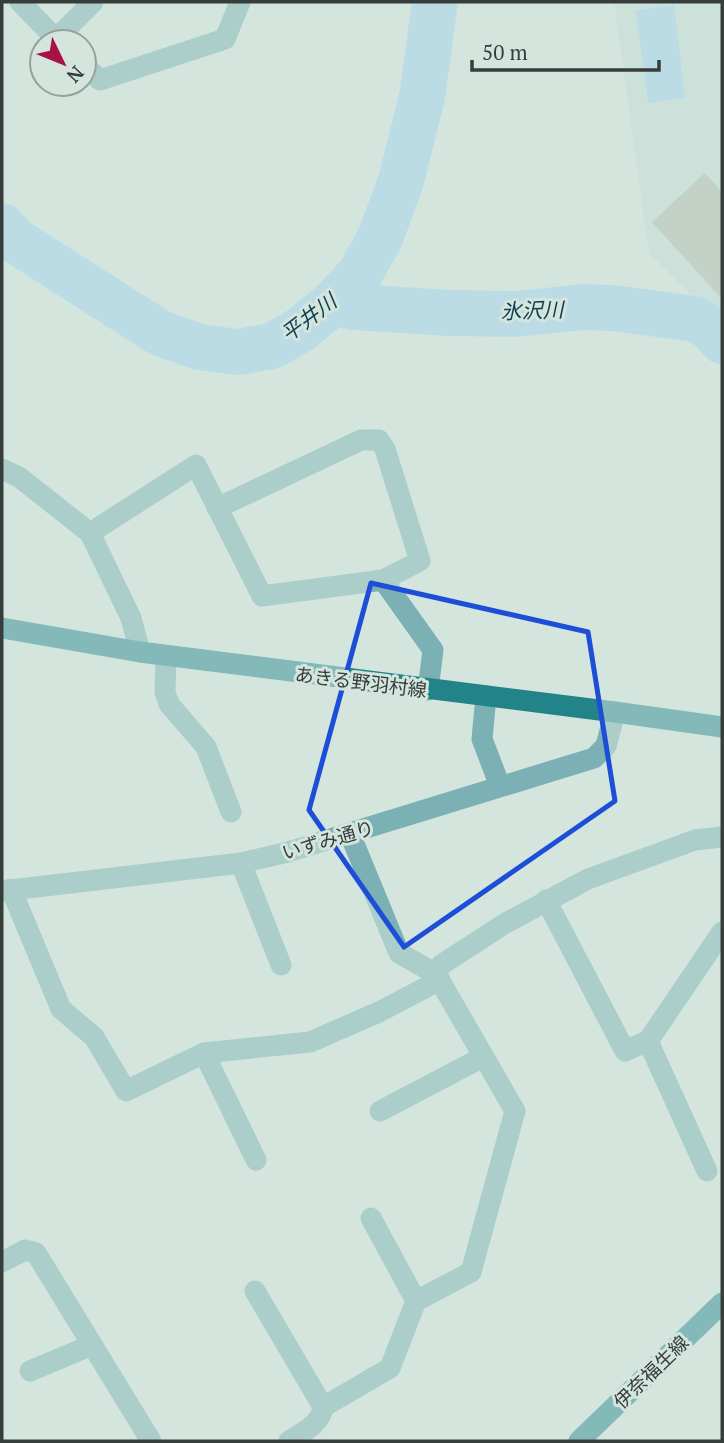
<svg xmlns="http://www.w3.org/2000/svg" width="724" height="1443" font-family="'PT Serif','Noto Sans JP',serif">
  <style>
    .built { fill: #c3dcd2 }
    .water { fill: #9dd1ee }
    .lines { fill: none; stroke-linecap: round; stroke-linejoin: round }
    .river { stroke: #9dd1ee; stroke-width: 46 }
    .building { fill: #afb8ac }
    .minor { stroke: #7bb1b4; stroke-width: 21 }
    .major { stroke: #228489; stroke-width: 21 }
    .marked { fill: none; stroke: #1d4ed8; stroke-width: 5; stroke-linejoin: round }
    .labels { text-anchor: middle; stroke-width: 6; stroke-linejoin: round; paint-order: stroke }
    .street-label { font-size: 19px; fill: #363d3a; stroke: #d4e5de }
    .water-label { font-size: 21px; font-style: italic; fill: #123d51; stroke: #d4e5de }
  </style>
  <rect width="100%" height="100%" fill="#d4e5de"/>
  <path class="built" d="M 614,2 L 722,2 L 722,326 L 649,253 Z"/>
  <path class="water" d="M 674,5 L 685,98 L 648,103 L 636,10 Z"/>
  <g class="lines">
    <g class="river">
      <path d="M 2,226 L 16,241 L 160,333 L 199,347 L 238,352 L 272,346 L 300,330 L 333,303 L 359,275 L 380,238 L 401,181 L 422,97 L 435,2"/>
      <path d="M 333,303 L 355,307 L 450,313 L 517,314 L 582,307 L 613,308 L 695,319 L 711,328 L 722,341"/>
    </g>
  </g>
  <path class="building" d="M 705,173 L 722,192 L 722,299 L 652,222 Z"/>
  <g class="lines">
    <g class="minor">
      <path d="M 20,2 L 59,42"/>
      <path d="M 56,39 L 93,2"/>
      <path d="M 84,65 L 100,80 L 225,39 L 240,2"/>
      <path d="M 2,469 L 19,477 L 90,533 L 131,618 L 140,652"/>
      <path d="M 217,508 L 361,440 L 379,440 L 385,449 L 420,561 L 383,580"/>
      <path d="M 90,533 L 196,465 L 262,596 L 383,580 L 433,650 L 428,690"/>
      <path d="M 166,656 L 165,692 L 169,704 L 206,747 L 231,812"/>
      <path d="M 486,696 L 482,739 L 500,786"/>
      <path d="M 241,863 L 281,965"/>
      <path d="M 11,889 L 61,1009 L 94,1037 L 126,1091 L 204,1053 L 310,1042 L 379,1012 L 440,980"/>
      <path d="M 2,891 L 241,863 L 288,852 L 594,758 L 606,746 L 615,712"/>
      <path d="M 546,900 L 625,1051 L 648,1041 L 722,932"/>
      <path d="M 436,974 L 441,965 L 504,924 L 588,879 L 695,840 L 722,837"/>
      <path d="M 648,1041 L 707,1171"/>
      <path d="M 204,1053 L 256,1160"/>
      <path d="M 380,1111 L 483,1057"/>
      <path d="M 371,1218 L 416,1301"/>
      <path d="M 2,1262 L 25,1250 L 36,1253 L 151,1441"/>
      <path d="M 255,1291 L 323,1407"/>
      <path d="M 30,1371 L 92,1345"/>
      <path d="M 289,1441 C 302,1433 321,1424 323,1407 L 390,1368 L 416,1301 L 471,1272 L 515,1111 L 436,974 L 399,953 L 350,834"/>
    </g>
    <g class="major">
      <path d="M 2,628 L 140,652 L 615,712 L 722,727"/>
      <path d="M 579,1441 L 722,1303"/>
    </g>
  </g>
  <path d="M0 0H724V1443H0ZM 371,583 L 588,632 L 615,801 L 404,947 L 309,810 Z" fill="#d4e5de" fill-opacity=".55" fill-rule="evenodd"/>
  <path class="marked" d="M 371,583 L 588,632 L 615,801 L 404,947 L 309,810 Z"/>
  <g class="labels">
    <g class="street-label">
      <text transform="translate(361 682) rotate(7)" y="7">あきる野羽村線</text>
      <text transform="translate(328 840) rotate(-16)" y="7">いずみ通り</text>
      <text transform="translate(651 1372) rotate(-44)" y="7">伊奈福生線</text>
    </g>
    <g class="water-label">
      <text transform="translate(532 311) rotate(-2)" y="7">氷沢川</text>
      <text transform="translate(309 318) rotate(-37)" y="7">平井川</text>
    </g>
  </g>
  <rect width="724" height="1443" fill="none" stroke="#363d3a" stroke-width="7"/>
  <g transform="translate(63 63) rotate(133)"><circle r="33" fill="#d4e5de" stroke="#95a29c" stroke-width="2"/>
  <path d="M0-5L12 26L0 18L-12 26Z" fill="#a81244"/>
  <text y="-10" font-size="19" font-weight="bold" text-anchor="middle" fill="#363d3a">N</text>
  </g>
  <path d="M472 60v10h187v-10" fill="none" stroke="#363d3a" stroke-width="3.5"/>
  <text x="482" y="60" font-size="21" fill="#363d3a" stroke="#d4e5de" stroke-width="5" paint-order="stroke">50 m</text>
</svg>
